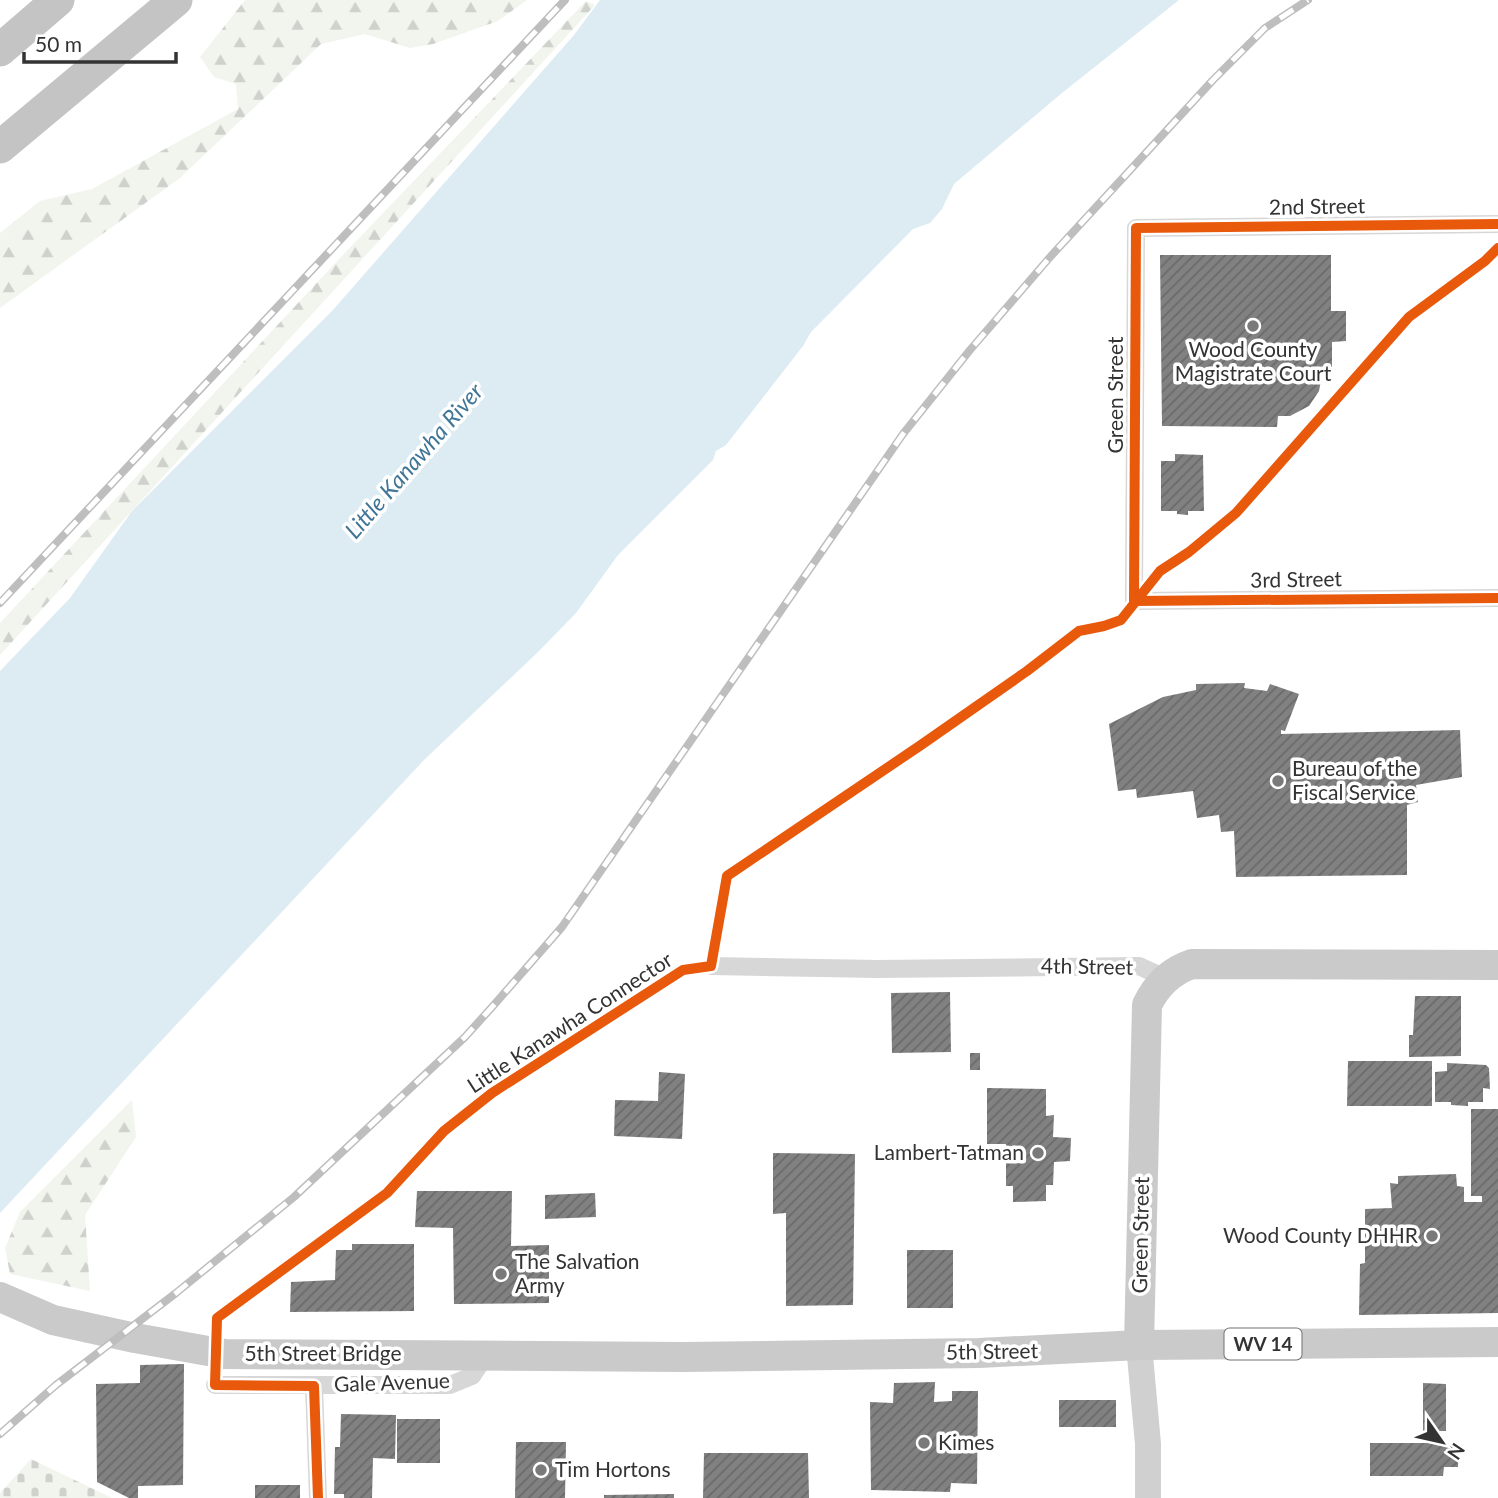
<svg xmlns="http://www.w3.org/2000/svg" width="1498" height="1498" font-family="Lato,sans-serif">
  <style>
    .forest { fill: url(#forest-firs) }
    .cemetery { fill: url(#cemetery-stones) }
    .water { fill: #ddebf3 }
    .building { fill: url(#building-hatch) }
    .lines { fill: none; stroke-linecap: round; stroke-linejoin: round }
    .street { stroke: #d7d7d7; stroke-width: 18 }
    .secondary { stroke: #d0d0d0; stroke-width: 26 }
    .primary { stroke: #cacaca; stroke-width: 30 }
    .highway { stroke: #c4c4c4; stroke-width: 33 }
    .rail-casing { stroke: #bebebe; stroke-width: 8 }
    .rail { stroke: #fff; stroke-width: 5; stroke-dasharray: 16; stroke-linecap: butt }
    .cycleway-casing { stroke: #fff; stroke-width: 15 }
    .cycleway { stroke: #e8590c; stroke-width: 10 }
    .poi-dot { fill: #7a7a7a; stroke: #fff; stroke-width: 2.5 }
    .labels { text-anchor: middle; stroke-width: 7; stroke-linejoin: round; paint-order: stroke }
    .shield { fill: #fff; stroke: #707070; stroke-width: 2 }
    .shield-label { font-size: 19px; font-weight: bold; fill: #333 }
    .street-label { font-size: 21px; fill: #333; stroke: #fff }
    .poi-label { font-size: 21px; fill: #333; stroke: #fff; text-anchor: start }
    .water-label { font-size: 23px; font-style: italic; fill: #3f7597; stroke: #fff }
  </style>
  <defs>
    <pattern id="forest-firs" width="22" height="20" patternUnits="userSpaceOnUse" patternTransform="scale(1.75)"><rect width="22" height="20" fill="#f1f5ed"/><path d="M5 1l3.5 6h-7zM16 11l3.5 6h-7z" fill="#cfd2cc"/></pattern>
    <pattern id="cemetery-stones" width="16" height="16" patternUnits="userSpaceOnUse" patternTransform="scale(1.75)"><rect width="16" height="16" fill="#f1f5ed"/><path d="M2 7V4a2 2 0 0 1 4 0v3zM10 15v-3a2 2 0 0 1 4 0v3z" fill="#cfd2cc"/></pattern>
    <pattern id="building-hatch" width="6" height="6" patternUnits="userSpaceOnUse" patternTransform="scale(1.75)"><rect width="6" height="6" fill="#818181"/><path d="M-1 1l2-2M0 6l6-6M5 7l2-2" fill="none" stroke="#6a6a6a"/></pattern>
  </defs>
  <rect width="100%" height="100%" fill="#fff"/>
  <g class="forest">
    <path d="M 245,0 L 527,0 L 498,21 L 433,44 L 410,48 L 365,34 L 321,44 L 180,178 L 0,308 L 0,233 L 40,201 L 92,189 L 238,109 L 236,84 L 214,77 L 200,57 Z"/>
    <path d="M 586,1 L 595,5 L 0,655 L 0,623 L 340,258 Z"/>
    <path d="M 132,1100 L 136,1137 L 85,1215 L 90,1291 L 10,1274 L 5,1248 L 20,1212 Z"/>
  </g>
  <path class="cemetery" d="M 31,1459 L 112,1498 L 0,1498 L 0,1493 Z"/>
  <path class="water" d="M 600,0 L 1179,0 L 1062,93 L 954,184 L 942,209 L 930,223 L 913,229 L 811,332 L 803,346 L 726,445 L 716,451 L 713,460 L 618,555 L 576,613 L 539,651 L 424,760 L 0,1213 L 0,671 L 70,598 L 132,511 L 332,311 L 574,35 Z"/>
  <g class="building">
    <path d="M 1160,255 L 1331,255 L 1331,311 L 1346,311 L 1346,341 L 1332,342 L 1332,370 L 1323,370 L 1319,391 L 1309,406 L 1290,416 L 1278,416 L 1277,427 L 1162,426 Z"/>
    <path d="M 1175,454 L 1203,455 L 1204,511 L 1188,511 L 1188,515 L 1177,514 L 1177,511 L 1161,511 L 1161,461 L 1175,461 Z"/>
    <path d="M 1245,683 L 1244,688 L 1267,691 L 1270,684 L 1299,694 L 1285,731 L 1281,730 L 1281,734 L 1460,730 L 1462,777 L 1416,785 L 1418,802 L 1407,805 L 1407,875 L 1236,877 L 1234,831 L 1221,832 L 1219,815 L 1197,818 L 1193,791 L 1137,798 L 1136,789 L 1118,791 L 1109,724 L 1163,697 L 1196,690 L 1196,684 Z"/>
    <path d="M 950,992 L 951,1052 L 892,1053 L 891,993 Z"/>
    <path d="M 1415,996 L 1461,996 L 1461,1056 L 1409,1057 L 1409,1035 L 1413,1035 Z"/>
    <rect x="970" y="1053" width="10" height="17"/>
    <path d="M 1348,1061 L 1432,1061 L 1432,1106 L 1347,1106 Z"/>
    <path d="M 1447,1063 L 1486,1065 L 1489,1068 L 1490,1089 L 1483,1088 L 1483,1102 L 1468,1102 L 1468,1106 L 1451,1105 L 1451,1102 L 1435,1102 L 1435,1072 L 1447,1071 Z"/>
    <path d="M 659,1072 L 685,1074 L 682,1139 L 614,1136 L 615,1100 L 658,1101 Z"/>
    <path d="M 987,1088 L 1046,1089 L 1046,1116 L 1054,1115 L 1053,1137 L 1071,1138 L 1070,1161 L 1054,1162 L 1053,1185 L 1046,1185 L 1046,1201 L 1013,1202 L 1013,1186 L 1006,1186 L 1006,1144 L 987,1144 Z"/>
    <path d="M 1471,1109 L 1498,1109 L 1498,1313 L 1359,1315 L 1360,1264 L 1365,1263 L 1365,1209 L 1392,1208 L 1390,1183 L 1398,1184 L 1398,1176 L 1456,1174 L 1457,1186 L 1464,1187 L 1464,1202 L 1482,1202 L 1482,1196 L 1471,1196 Z"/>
    <path d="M 773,1153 L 855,1154 L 853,1305 L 786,1306 L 786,1213 L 773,1214 Z"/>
    <path d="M 417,1191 L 512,1191 L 511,1246 L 549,1245 L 549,1303 L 454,1304 L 453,1228 L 415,1227 Z"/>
    <path d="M 595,1193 L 596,1217 L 545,1219 L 545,1195 Z"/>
    <path d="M 352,1244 L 414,1244 L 414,1311 L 290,1312 L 291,1282 L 335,1280 L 336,1250 L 352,1250 Z"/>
    <rect x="907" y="1250" width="46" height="58"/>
    <path d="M 184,1364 L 183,1485 L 138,1486 L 138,1498 L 129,1498 L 97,1482 L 96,1384 L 140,1383 L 140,1365 Z"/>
    <path d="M 935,1382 L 934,1402 L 952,1401 L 952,1391 L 978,1391 L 977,1484 L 951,1483 L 950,1492 L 871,1490 L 870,1402 L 893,1403 L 894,1383 Z"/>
    <path d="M 1423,1383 L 1446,1384 L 1446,1431 L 1423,1431 Z"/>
    <rect x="1059" y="1400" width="57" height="27"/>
    <path d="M 341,1414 L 396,1415 L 395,1459 L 373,1458 L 372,1498 L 344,1498 L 344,1494 L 334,1494 L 335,1447 L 340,1447 Z"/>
    <rect x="397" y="1419" width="43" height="44"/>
    <path d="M 516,1442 L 566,1442 L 565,1498 L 515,1498 Z"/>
    <path d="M 1370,1443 L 1444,1443 L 1444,1446 L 1459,1446 L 1458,1467 L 1444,1467 L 1443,1476 L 1370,1476 Z"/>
    <path d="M 704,1453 L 808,1453 L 809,1498 L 703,1498 Z"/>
    <rect x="255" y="1485" width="45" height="13"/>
    <path d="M 674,1494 L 674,1498 L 604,1498 L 604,1495 Z"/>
  </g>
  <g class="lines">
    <g class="street">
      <path d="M 1498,224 L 1136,228 L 1134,601 L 1498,598"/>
      <path d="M 711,966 L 878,969 L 1139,966 L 1165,978"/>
      <path d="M 215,1385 L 450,1385 L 472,1376 L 486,1355"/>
      <path d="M 314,1386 L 318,1498"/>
    </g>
    <path class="secondary" d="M 1139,1345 L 1148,1444 L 1148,1498"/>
    <g class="primary">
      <path d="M 0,1297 L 53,1320 L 135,1338 L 225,1354 L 683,1357 L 979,1353 L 1139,1345 L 1498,1342"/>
      <path d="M 1139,1345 L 1147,1005 C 1157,984 1171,971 1192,964 L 1498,965"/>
    </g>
    <g class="highway">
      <path d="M 0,50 L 58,0"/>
      <path d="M 0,147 L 176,0"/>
    </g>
    <g class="rail-casing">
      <g id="rail">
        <path d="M 0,603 L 565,0"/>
        <path d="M 0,1434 L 56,1385 L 176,1293 L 294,1197 L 465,1037 L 493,1006 L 562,927 L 903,434 L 970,350 L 1051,256 L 1213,80 L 1265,28 L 1308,0"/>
      </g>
    </g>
    <use href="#rail" class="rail"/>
    <g class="cycleway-casing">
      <g id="cycleway">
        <path d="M 1498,224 L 1136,228 L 1134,601 L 1498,598"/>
        <path d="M 318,1498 L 314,1386 L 215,1385 L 217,1318 L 387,1193 L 444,1131 L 492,1093 L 683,970 L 711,966 L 727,876 L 921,745 L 1027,671 L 1079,631 L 1104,626 L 1121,620 L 1160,571 L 1189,552 L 1236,513 L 1409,317 L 1485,261 L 1498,248"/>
      </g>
    </g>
    <use href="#cycleway" class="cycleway"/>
  </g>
  <g class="poi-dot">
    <circle cx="1253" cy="326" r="7"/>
    <circle cx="1278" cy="781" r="7"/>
    <circle cx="1038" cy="1153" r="7"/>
    <circle cx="1432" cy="1236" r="7"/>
    <circle cx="501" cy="1274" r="7"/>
    <circle cx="924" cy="1443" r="7"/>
    <circle cx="541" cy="1470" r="7"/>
  </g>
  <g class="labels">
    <rect class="shield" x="1224.5" y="1328.5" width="77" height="31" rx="5"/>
    <g class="shield-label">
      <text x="1263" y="1351">WV 14</text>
    </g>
    <g class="street-label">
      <text transform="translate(1317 207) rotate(-1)" y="7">2nd Street</text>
      <text transform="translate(1116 395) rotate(-90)" y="7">Green Street</text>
      <text transform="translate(1296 580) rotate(-1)" y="7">3rd Street</text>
      <text transform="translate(1087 967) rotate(1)" y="7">4th Street</text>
      <text transform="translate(570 1023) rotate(-33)" y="7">Little Kanawha Connector</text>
      <text transform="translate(1141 1235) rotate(-89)" y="7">Green Street</text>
      <text transform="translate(992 1352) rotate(-1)" y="7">5th Street</text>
      <text x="323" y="1361">5th Street Bridge</text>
      <text transform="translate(392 1383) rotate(-2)" y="7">Gale Avenue</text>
    </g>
    <g class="poi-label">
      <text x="1253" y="357" text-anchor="middle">Wood County<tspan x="1253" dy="24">Magistrate Court</tspan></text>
      <text x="1292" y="776">Bureau of the<tspan x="1292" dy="24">Fiscal Service</tspan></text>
      <text x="1024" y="1160" text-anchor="end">Lambert-Tatman</text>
      <text x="1418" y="1243" text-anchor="end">Wood County DHHR</text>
      <text x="515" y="1269">The Salvation<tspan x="515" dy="24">Army</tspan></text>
      <text x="938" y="1450">Kimes</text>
      <text x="555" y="1477">Tim Hortons</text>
    </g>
    <g class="water-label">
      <text transform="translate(414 461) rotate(-49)" y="8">Little Kanawha River</text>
    </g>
  </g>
  <g transform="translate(1442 1442) rotate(124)" stroke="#ffffff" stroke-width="5" paint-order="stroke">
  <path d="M0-5L12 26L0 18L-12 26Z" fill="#333333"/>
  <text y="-10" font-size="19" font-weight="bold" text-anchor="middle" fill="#333333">N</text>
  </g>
  <path d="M24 52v10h152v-10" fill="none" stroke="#333333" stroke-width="3.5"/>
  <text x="35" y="52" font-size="21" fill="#333333" stroke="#ffffff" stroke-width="5" paint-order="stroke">50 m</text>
</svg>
